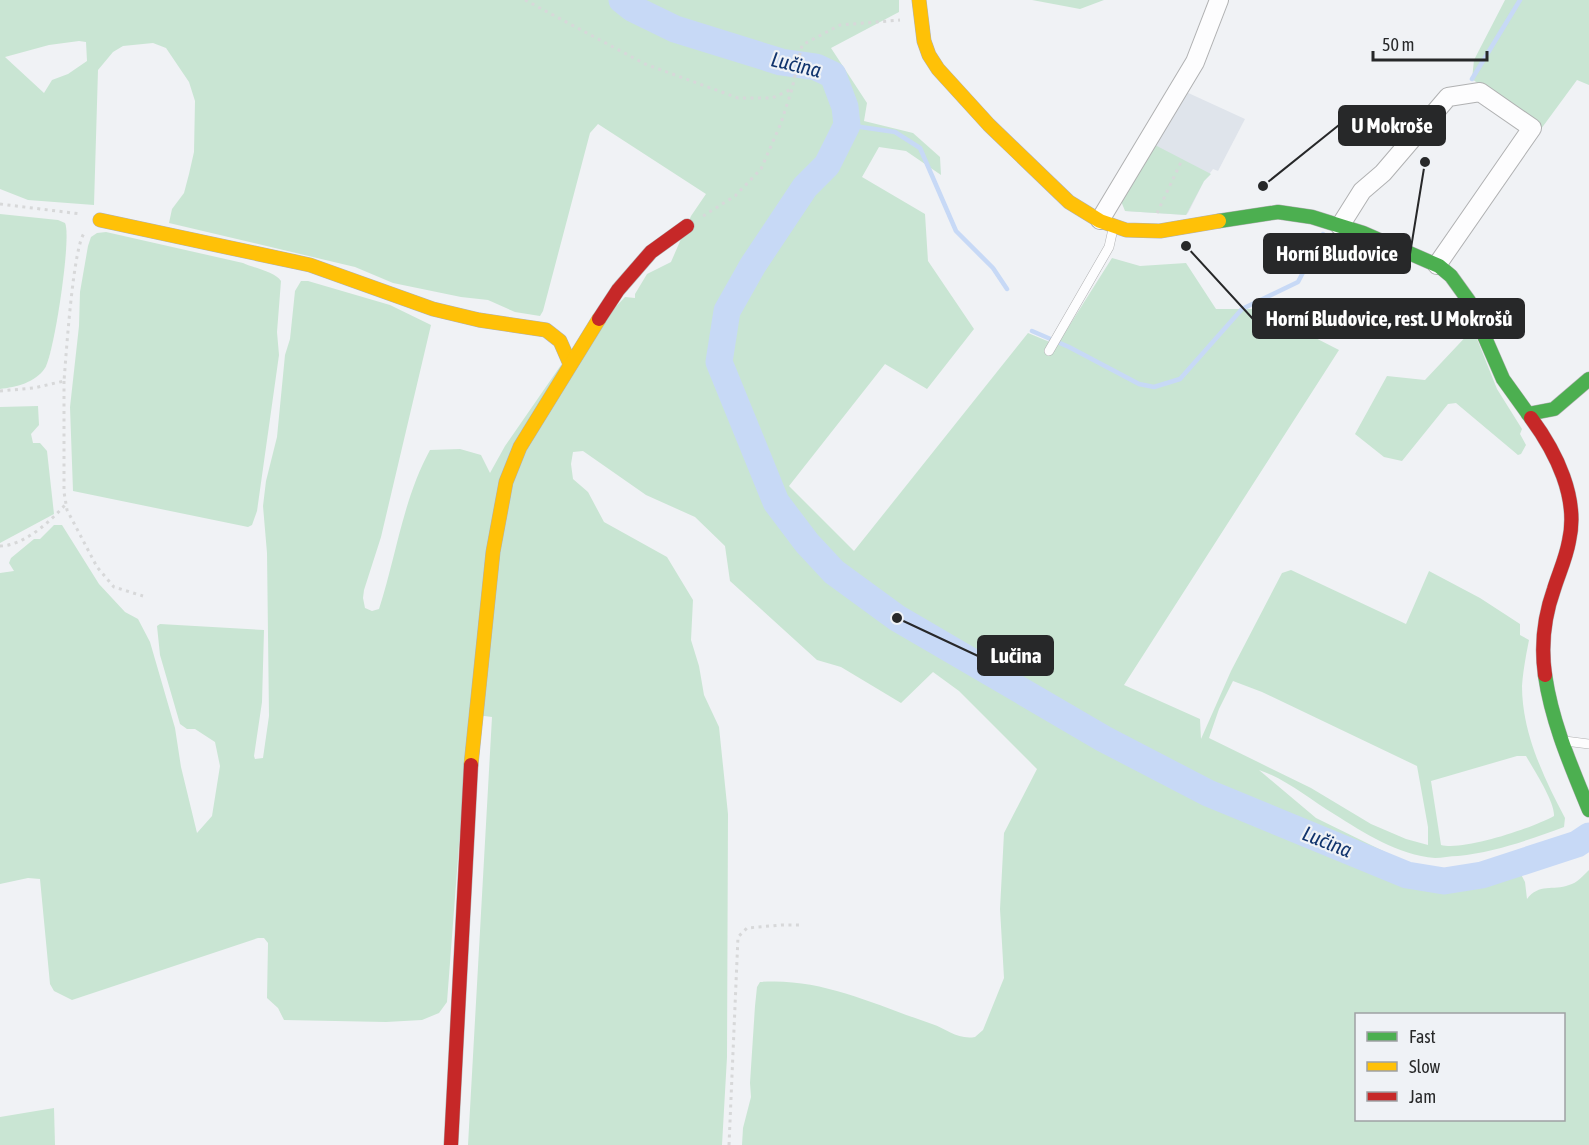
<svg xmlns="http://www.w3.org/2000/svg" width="1589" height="1145" font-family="'Asap Condensed',sans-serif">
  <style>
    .built { fill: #dfe4eb }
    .green { fill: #c9e5d3; fill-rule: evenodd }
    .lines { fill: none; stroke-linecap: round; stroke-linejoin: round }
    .stream { stroke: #c7d9f6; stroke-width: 4.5 }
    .river { stroke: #c7d9f6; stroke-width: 27 }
    .lane-casing { stroke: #b0b1b2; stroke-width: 10 }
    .street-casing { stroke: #b0b1b2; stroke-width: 20 }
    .fast-casing { stroke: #b0b1b2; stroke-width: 15 }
    .slow-casing { stroke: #b0b1b2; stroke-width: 15 }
    .jam-casing { stroke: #b0b1b2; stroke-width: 15 }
    .path { stroke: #d7d8d9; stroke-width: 3; stroke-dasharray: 3 4.5; stroke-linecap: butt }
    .lane { stroke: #fdfdfe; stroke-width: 9 }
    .street { stroke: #fdfdfe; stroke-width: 18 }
    .fast { stroke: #4caf50; stroke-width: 14 }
    .slow { stroke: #ffc107; stroke-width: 14 }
    .jam { stroke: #c62828; stroke-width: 14 }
    .labels { text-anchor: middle; stroke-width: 4.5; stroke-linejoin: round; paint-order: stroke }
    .water-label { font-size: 21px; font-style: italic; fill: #11346d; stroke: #eff2f6 }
    .leader { fill: none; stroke: #272829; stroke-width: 2 }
    .callout-dot { fill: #272829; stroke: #eff2f6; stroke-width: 2 }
    .callout { fill: #272829; stroke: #272829; stroke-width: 2 }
    .callout-label { font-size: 21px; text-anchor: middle; font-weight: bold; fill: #fff }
  </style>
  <rect width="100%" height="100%" fill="#f0f2f5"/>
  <path class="built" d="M 1184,91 L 1245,119 L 1218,171 L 1213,169 L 1204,181 L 1188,213 L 1186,215 L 1125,211 L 1155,145 Z"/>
  <g class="green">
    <path d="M 0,0 L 899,0 L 899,12 L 831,48 L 867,103 L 864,121 L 913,133 L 940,157 L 941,175 L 906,151 L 879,147 L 862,177 L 925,214 L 928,261 L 974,329 L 927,389 L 885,364 L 789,486 L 854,551 L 1028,333 L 1057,345 L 1112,258 L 1140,266 L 1186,263 L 1216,309 L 1259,309 L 1339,350 L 1124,685 L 1200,719 L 1201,739 L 1231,671 L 1282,573 L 1291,570 L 1406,624 L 1429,571 L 1480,598 L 1520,624 L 1520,635 L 1529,640 C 1526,655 1523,671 1522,686 C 1522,733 1544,778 1565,818 L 1564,827 C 1529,840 1495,852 1458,856 C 1450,856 1442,858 1435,858 C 1398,855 1364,833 1334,814 C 1309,799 1286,779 1259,770 L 1316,818 L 1430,874 L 1515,863 L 1525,882 L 1527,899 C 1539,883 1553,891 1569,885 C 1577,883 1583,876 1589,870 L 1589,1145 L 742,1145 L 743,1128 L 751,1097 L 750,1083 L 755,1006 L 757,987 L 760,982 C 820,977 876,1005 932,1024 C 947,1029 958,1040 975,1037 L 983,1030 L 1004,978 L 1000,909 L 1004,833 L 1037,769 L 959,691 L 933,672 L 901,703 L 841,667 L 817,660 L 730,581 L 725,546 L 695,517 L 646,495 L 583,451 L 573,452 L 571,464 L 573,479 L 588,492 L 604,522 L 667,557 L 693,600 L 691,640 L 699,666 L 704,695 L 719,727 L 728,814 L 727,1057 L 722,1145 L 468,1145 L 492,717 L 469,714 L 447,1002 L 439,1013 L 422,1020 L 386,1022 L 284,1020 L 278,1008 L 267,998 L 268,943 L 264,938 L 258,938 L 72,1000 L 54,991 L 50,984 L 40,879 L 28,878 L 0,884 L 0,573 L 14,571 L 9,563 L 11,558 L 34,539 L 40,539 L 54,525 L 62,525 L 99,584 L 125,612 L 138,619 L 150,642 L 175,728 L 181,767 L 197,833 L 212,816 L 220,766 L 215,742 L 195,729 L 187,729 L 180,724 L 160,655 L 157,626 L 160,624 L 264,630 L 262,702 L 254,756 L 255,759 L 263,758 L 269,716 L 267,553 L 263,506 L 266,481 L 277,437 L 285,355 L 290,339 L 295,291 L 301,281 L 308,281 L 390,305 L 431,325 L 381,537 L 364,590 L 363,598 L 365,608 L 372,611 L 379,609 C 396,557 403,499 430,450 L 460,449 L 481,455 L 490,473 L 505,446 L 561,365 L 625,297 L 635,298 L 635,294 L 647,274 L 671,262 L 691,216 L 706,194 L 598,124 L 590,133 L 543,311 L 540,316 L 515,312 L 488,300 L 461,297 L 393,283 L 355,267 L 169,223 L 172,209 L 184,193 L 189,174 L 194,152 L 195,101 L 189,82 L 166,48 L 153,43 L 123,46 L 113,52 L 98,70 L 94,205 L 28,200 L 0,189 ZM 79,41 L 86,42 L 87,61 L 68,74 L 52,80 L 44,93 L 5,57 L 49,45 ZM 1233,681 L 1262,692 L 1417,766 L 1428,827 L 1428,845 L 1406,839 L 1371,824 L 1311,788 L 1209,738 L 1219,709 ZM 1517,756 L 1526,756 C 1534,770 1555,802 1554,816 C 1532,828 1465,851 1441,845 L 1431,781 ZM 1356,1014 L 1564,1014 L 1564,1120 L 1356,1120 Z"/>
    <path d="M 1032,0 L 1104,0 L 1080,9 Z"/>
    <path d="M 1505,0 L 1589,0 L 1589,85 L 1577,80 L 1541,129 L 1472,79 L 1474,60 Z"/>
    <path d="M 1155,145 L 1211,174 L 1204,181 L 1186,215 L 1125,211 L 1121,201 Z"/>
    <path d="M 0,214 L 58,220 L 65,223 C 72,236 54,354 45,368 C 35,383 16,387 0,389 Z"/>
    <path d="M 106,232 L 243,263 C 254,268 275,272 281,281 L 277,332 L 279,355 L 257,511 L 252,525 L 248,527 L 73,491 L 70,407 L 79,326 L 80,292 L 88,246 L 91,237 L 97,233 Z"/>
    <path d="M 1473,329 L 1497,389 L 1522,429 L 1520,434 L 1526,445 L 1521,454 L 1518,455 L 1456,403 L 1448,404 L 1402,461 L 1384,457 L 1355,434 L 1387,376 L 1425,380 Z"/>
    <path d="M 38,406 L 39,425 L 31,434 L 33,443 L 40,443 L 47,451 L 54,514 L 0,543 L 0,407 Z"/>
    <path d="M 54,1108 L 55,1145 L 0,1145 L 0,1117 Z"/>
  </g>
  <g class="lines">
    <g class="stream">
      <path d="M 1472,79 L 1520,0"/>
      <path d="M 847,125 L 895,132 L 920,148 L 956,231 L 993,268 L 1007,289"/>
      <path d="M 1032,331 L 1069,347 L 1139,384 L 1154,387 L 1180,379 L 1242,309 L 1298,282 L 1323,234"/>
    </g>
    <path class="river" d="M 622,0 L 632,8 L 675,29 L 781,62 L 816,67 L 833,75 L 845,107 L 847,125 L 827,165 L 805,187 L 753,265 L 727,311 L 719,362 L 776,502 L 807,543 L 834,572 L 897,618 L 1104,739 L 1208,793 L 1407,875 L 1444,881 L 1482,875 L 1577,844 L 1589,836"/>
    <g class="lane-casing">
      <g id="lane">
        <path d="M 1049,351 L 1109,247 L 1113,229"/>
        <path d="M 1565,741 L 1589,744"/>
      </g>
    </g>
    <g class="street-casing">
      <g id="street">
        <path d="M 1100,220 L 1195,62 L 1219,0"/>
        <path d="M 1340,226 L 1362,191 L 1383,173 L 1448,97 L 1480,92 L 1532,128 L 1437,265"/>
      </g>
    </g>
    <g class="fast-casing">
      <g id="fast">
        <path d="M 1219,221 L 1278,212 L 1312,217 L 1363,233 L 1439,266 L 1451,276 L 1469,301 L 1503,379 L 1531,418"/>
        <path d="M 1528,414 L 1554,409 L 1589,379"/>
        <path d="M 1545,675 C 1552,723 1571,766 1589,810"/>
      </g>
    </g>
    <g class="slow-casing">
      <g id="slow">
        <path d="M 919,0 L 924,41 L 929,55 L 938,69 L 989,125 L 1069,202 L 1100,221 L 1126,230 L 1160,231 L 1219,221"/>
        <path d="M 100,220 L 310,265 L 433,309 L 479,320 L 546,330 L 560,341 L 570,364"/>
        <path d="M 471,765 L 493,552 L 506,482 L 520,447 L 599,319"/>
      </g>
    </g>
    <g class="jam-casing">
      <g id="jam">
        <path d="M 599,319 L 618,290 L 651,252 L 687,226"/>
        <path d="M 1531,418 C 1556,452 1579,498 1569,541 C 1566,558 1559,573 1554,589 C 1544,617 1541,647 1545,675"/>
        <path d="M 451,1145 L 471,765"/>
      </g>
    </g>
    <g class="path">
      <path d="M 525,0 L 645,64 L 738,98 L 772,98 L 792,89"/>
      <path d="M 0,204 L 81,214"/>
      <path d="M 1157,213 L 1182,160"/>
      <path d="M 703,216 L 735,196 L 761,169 L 781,123 L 792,89 L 802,45 L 840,25 L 900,20"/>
      <path d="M 64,381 L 64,492 L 67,510 L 97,567 L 114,587 L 143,596"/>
      <path d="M 0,391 L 34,388 L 64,381 C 66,358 73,244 85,232"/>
      <path d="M 0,546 C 23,546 50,522 65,505"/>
      <path d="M 729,1145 L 738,937 L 747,928 L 781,925 L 801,925"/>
    </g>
    <use href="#lane" class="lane"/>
    <use href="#street" class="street"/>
    <use href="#fast" class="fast"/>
    <use href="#slow" class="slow"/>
    <use href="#jam" class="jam"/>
  </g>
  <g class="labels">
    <g class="water-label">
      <text transform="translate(796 65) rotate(14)" y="7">Lučina</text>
      <text transform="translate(1327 842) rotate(22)" y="7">Lučina</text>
    </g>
  </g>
  <path class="leader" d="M1263 186L1339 125M1425 162L1410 254M1186 246L1253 319M897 618L978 656"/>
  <g class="callout-dot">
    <circle cx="1263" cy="186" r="6"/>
    <circle cx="1425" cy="162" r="6"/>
    <circle cx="1186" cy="246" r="6"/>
    <circle cx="897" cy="618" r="6"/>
  </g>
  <g class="callout">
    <rect x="1339" y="106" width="106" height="39" rx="6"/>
    <rect x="1264" y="234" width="146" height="39" rx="6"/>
    <rect x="1253" y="299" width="271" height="39" rx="6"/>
    <rect x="978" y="636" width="75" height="39" rx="6"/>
  </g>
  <g class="callout-label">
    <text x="1392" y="133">U Mokroše</text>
    <text x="1337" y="261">Horní Bludovice</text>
    <text x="1389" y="326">Horní Bludovice, rest. U Mokrošů</text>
    <text x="1016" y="663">Lučina</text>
  </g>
  <rect x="1355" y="1013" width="210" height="108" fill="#eff2f6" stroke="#9fa1a4" stroke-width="1.5"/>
  <rect x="1367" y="1032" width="30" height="9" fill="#4caf50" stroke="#9fa1a4" stroke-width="1.5"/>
  <text x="1409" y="1043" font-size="18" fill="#272829">Fast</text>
  <rect x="1367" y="1062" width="30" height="9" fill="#ffc107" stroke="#9fa1a4" stroke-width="1.5"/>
  <text x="1409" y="1073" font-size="18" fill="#272829">Slow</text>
  <rect x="1367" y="1092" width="30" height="9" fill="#c62828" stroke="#9fa1a4" stroke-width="1.5"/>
  <text x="1409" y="1103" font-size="18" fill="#272829">Jam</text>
  <path d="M1373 51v9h114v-9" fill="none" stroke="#272829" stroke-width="3"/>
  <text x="1382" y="51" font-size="18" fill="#272829" stroke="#eff2f6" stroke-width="4.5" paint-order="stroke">50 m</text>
</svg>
